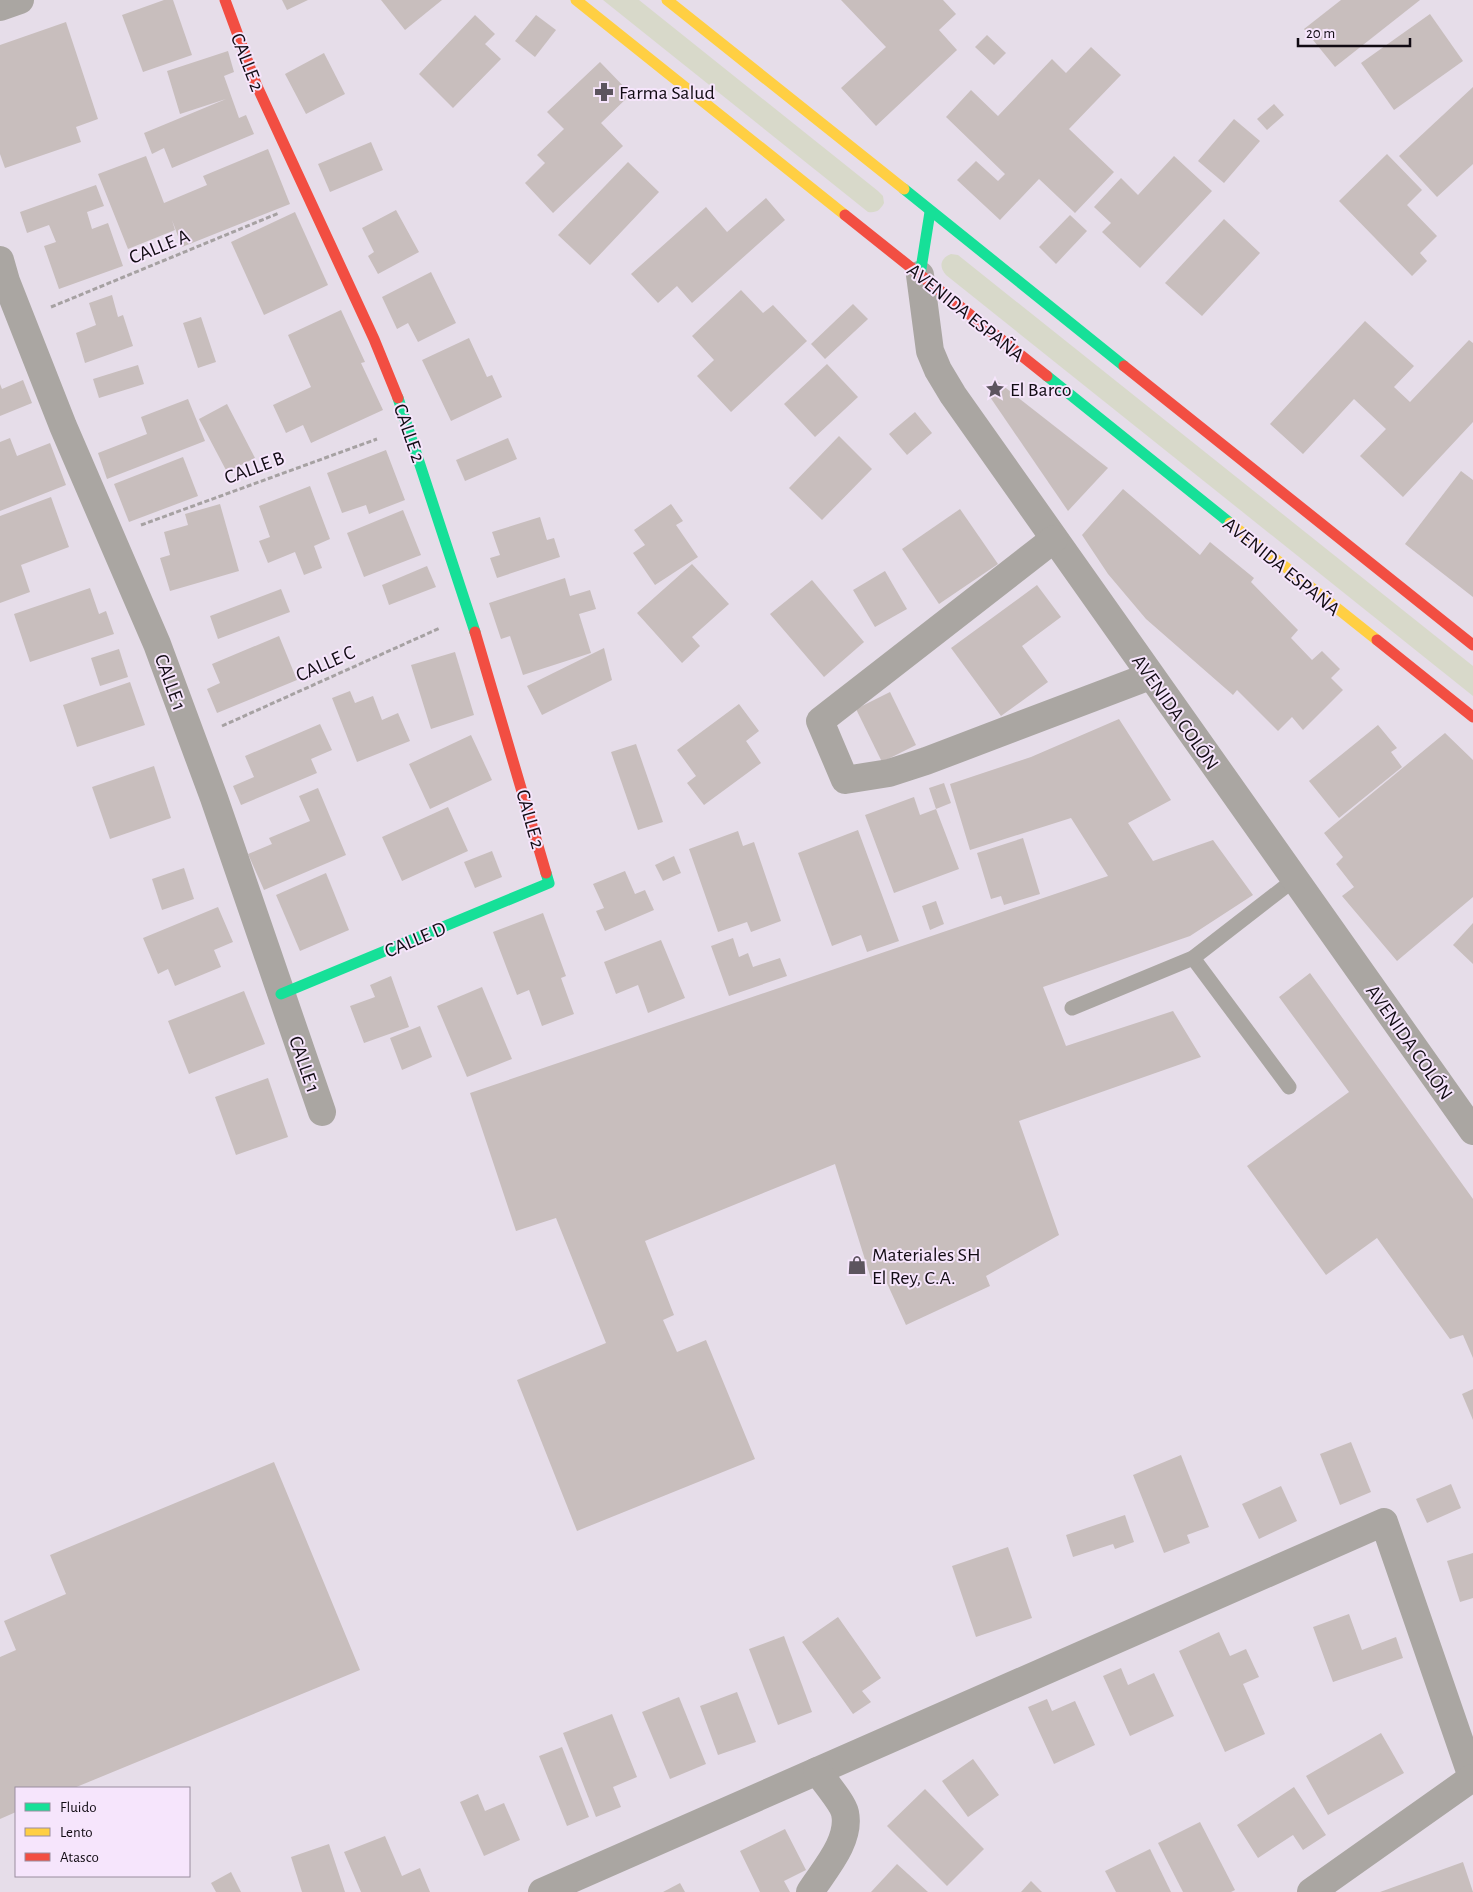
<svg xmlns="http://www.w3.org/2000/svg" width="1473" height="1892" font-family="'Alegreya Sans',sans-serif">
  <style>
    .green { fill: #d8d9ca }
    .building { fill: #c8bebd }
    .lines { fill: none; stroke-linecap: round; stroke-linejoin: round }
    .path { stroke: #a6a1a2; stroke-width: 3; stroke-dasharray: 5 2.5; stroke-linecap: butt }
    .lane { stroke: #aaa6a2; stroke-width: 15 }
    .street { stroke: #aaa6a2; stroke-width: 28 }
    .fast { stroke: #16e098; stroke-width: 11 }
    .slow { stroke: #ffcf43; stroke-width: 11 }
    .jam { stroke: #f24e42; stroke-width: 11 }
    .labels { text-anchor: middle; stroke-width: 4; stroke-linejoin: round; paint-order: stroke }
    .street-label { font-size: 20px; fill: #110b13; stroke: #f6e5fc }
    .poi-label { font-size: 20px; fill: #110b13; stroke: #f6e5fc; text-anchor: start }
  </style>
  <rect width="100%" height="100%" fill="#e6dde9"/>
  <g class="green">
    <path d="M 603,0 L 639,0 L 878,191 L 883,196 L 884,203 C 880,210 877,213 868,212 Z"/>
    <path d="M 951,254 L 958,255 L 1473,666 L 1473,696 L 946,275 C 938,266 941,258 951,254 Z"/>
  </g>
  <g class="building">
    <path d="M 164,0 L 173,0 L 192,55 L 143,72 L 122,15 Z"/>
    <path d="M 282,0 L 308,0 L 287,10 Z"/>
    <path d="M 381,0 L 442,0 L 405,30 Z"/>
    <path d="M 841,0 L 943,0 L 956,14 L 939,30 L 957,50 L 876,126 L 841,88 L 886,47 Z"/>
    <path d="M 1341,0 L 1420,0 L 1335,67 L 1304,29 Z"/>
    <path d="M 1430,14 L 1463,61 L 1394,110 L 1361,63 Z"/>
    <path d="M 475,15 L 495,34 L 485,44 L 501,59 L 453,108 L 419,74 Z"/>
    <path d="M 536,15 L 556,30 L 535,57 L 515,41 Z"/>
    <path d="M 66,22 L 98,119 L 76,127 L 81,142 L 5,168 L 0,154 L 0,45 Z"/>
    <path d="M 987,35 L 1006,53 L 994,65 L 975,47 Z"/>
    <path d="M 1091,47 L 1121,75 L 1069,129 L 1114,172 L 1075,213 L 1039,179 L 1000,220 L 957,180 L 976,161 L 998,181 L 1005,174 L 946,117 L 971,90 L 998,116 L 1052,59 L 1066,73 Z"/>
    <path d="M 228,51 L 234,72 L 224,76 L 239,118 L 246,115 L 254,134 L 172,168 L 164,148 L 152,154 L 144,133 L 226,99 L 180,114 L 167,71 Z"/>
    <path d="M 324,53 L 345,94 L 306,114 L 285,74 Z"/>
    <path d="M 600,62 L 631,94 L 601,123 L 623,146 L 553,213 L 525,183 L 545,163 L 537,155 L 564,129 L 547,112 Z"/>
    <path d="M 1473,87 L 1473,164 L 1437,197 L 1399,156 Z"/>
    <path d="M 1274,104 L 1284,115 L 1267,130 L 1257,119 Z"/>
    <path d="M 1234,119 L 1260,141 L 1224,183 L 1198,161 Z"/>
    <path d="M 371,142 L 383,170 L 330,192 L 318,164 Z"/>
    <path d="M 268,149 L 290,204 L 182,247 L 172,220 L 175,230 L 128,249 L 98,174 L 146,156 L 164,203 L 207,185 L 203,176 Z"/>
    <path d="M 1387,154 L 1422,190 L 1407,205 L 1437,236 L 1420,253 L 1427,261 L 1412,276 L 1339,201 Z"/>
    <path d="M 1174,156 L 1212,191 L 1140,268 L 1102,232 L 1111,223 L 1094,207 L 1121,178 L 1138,195 Z"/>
    <path d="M 628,162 L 659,192 L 590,265 L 558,235 Z"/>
    <path d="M 96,185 L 104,206 L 87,212 L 92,229 L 108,223 L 123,266 L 59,289 L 44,246 L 56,242 L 49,225 L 27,233 L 20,212 Z"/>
    <path d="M 766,198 L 785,220 L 692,303 L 677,286 L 658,303 L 631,274 L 706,207 L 727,232 Z"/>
    <path d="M 396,210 L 419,252 L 378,274 L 368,256 L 374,252 L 362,228 Z"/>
    <path d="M 295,212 L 328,285 L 264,315 L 231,242 Z"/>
    <path d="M 1070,215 L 1087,231 L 1056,264 L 1039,247 Z"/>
    <path d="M 1224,219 L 1260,253 L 1202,316 L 1165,283 Z"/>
    <path d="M 431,272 L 456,323 L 418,342 L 408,323 L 397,329 L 382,297 Z"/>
    <path d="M 741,290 L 763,313 L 773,305 L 807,341 L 731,412 L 697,376 L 714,360 L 692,336 Z"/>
    <path d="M 112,295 L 118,317 L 123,315 L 133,346 L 85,363 L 76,333 L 96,325 L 89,303 Z"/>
    <path d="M 853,304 L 868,319 L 825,359 L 811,344 Z"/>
    <path d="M 341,310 L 365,362 L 361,363 L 383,410 L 311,443 L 303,425 L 286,433 L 273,405 L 311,387 L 288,335 Z"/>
    <path d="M 201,317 L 216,362 L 198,368 L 183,323 Z"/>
    <path d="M 1365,321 L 1414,366 L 1394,387 L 1410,402 L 1469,340 L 1473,343 L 1473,422 L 1403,497 L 1360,456 L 1386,429 L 1354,399 L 1303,454 L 1270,424 Z"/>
    <path d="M 469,338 L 487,377 L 492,375 L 502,397 L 451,421 L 422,360 Z"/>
    <path d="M 827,364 L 858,397 L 815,437 L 784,404 Z"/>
    <path d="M 138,365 L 144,384 L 99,398 L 93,379 Z"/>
    <path d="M 23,380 L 32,403 L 0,416 L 0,384 L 2,389 Z"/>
    <path d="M 997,381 L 1108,468 L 1068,511 L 990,397 L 988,387 Z"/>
    <path d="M 188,399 L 205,441 L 107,479 L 98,453 L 147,434 L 141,417 Z"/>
    <path d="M 227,404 L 255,458 L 227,472 L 199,419 Z"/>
    <path d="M 915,412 L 932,433 L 907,455 L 889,434 Z"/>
    <path d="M 839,436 L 872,469 L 822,520 L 789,488 Z"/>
    <path d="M 10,438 L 17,456 L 50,443 L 66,485 L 0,511 L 0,442 Z"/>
    <path d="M 508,438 L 517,459 L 465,481 L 456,460 Z"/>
    <path d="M 386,450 L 405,500 L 369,514 L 366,505 L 342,513 L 327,473 Z"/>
    <path d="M 183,457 L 198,496 L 129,522 L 114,484 Z"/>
    <path d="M 1461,471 L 1473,480 L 1473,597 L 1405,544 Z"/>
    <path d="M 310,486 L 330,539 L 314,546 L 322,568 L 304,575 L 295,552 L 268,563 L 259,541 L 270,537 L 259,506 Z"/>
    <path d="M 1123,489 L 1200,555 L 1210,542 L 1254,578 L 1251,582 L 1298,630 L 1291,638 L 1312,660 L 1322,651 L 1340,669 L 1331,678 L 1343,690 L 1303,730 L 1292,717 L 1278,731 L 1237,690 L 1233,695 L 1146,619 L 1108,574 L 1082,535 Z"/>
    <path d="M 51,497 L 69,547 L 21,565 L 30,592 L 0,603 L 0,516 Z"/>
    <path d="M 220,504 L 239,571 L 170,591 L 160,558 L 170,555 L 164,532 L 188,525 L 185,514 Z"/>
    <path d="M 671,504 L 683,521 L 676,525 L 698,557 L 655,585 L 633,553 L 645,545 L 634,530 Z"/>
    <path d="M 960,509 L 998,564 L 939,604 L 902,549 Z"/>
    <path d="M 403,510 L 421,555 L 364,577 L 347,533 Z"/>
    <path d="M 540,517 L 547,540 L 554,538 L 560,557 L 497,578 L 490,558 L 500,555 L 492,532 Z"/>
    <path d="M 692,564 L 729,604 L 692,637 L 700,646 L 682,663 L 637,613 Z"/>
    <path d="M 427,566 L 436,587 L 389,605 L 382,585 Z"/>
    <path d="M 885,571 L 907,609 L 875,627 L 853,590 Z"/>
    <path d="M 565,578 L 570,596 L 590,590 L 596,609 L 579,614 L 591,653 L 523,675 L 510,636 L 501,639 L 489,603 Z"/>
    <path d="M 812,580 L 864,642 L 824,677 L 770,614 Z"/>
    <path d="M 1037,585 L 1061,617 L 1022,646 L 1048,682 L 1001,716 L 951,648 Z"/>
    <path d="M 90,588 L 99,614 L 106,611 L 114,634 L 30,662 L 14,614 Z"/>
    <path d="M 281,589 L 290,612 L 218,639 L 210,616 Z"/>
    <path d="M 279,636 L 297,680 L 217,713 L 207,689 L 220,683 L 212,664 Z"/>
    <path d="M 604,648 L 612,680 L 542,715 L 527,686 Z"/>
    <path d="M 119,649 L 128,677 L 100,686 L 91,658 Z"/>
    <path d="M 455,652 L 474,715 L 431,729 L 411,665 Z"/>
    <path d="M 130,682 L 145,725 L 77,747 L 63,705 Z"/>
    <path d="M 350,691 L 355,703 L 373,696 L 382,720 L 398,713 L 410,741 L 357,762 L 332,698 Z"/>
    <path d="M 890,692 L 916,745 L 882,762 L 856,709 Z"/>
    <path d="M 739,704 L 759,731 L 746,741 L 761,763 L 704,805 L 687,783 L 696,776 L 677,750 Z"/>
    <path d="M 1119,719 L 1171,800 L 1128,823 L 1153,861 L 1213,840 L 1253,895 L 1190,936 L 1043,987 L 1066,1046 L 1173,1011 L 1201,1057 L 1019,1121 L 1059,1235 L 986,1276 L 990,1286 L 906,1325 L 886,1281 L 873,1285 L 835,1164 L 645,1241 L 674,1315 L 663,1320 L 677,1352 L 706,1340 L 755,1459 L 577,1531 L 517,1380 L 606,1343 L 556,1218 L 516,1231 L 470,1093 L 1108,876 L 1071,818 L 970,850 L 950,784 L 1031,757 Z"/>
    <path d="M 320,724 L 332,750 L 311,759 L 317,773 L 241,805 L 233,786 L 254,777 L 245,756 Z"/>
    <path d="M 1378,725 L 1397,748 L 1391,752 L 1402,767 L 1339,818 L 1309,781 Z"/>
    <path d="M 1445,733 L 1473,760 L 1473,897 L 1397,961 L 1342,896 L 1354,887 L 1336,864 L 1343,857 L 1324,833 Z"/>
    <path d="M 471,735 L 492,780 L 430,809 L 409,764 Z"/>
    <path d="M 636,744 L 663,822 L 638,830 L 611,752 Z"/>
    <path d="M 154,766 L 171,818 L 110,839 L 92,787 Z"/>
    <path d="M 944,783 L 951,803 L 936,809 L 929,788 Z"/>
    <path d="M 318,788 L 346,855 L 264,890 L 248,854 L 272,844 L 269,838 L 310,821 L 299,796 Z"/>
    <path d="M 914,797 L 920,815 L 936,809 L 959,869 L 894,893 L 865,815 Z"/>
    <path d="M 448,807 L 468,851 L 402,881 L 382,837 Z"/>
    <path d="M 858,830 L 899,941 L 867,952 L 861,935 L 832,946 L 798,853 Z"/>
    <path d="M 738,831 L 743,846 L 754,842 L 781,921 L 751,932 L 747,922 L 718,932 L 689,849 Z"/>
    <path d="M 1023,838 L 1040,894 L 1004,905 L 1001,896 L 991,899 L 977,853 Z"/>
    <path d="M 492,851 L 502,877 L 475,888 L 464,862 Z"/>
    <path d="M 674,856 L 681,873 L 663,881 L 655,865 Z"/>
    <path d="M 184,868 L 194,899 L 162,910 L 152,879 Z"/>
    <path d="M 625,871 L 635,894 L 645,890 L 654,910 L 605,931 L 596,911 L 604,908 L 593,884 Z"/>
    <path d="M 326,873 L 349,930 L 300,951 L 276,895 Z"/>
    <path d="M 936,901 L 944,924 L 930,930 L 922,906 Z"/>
    <path d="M 218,907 L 233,942 L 214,950 L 221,967 L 175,986 L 168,969 L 158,974 L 143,938 Z"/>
    <path d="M 543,913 L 566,976 L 561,978 L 574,1014 L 542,1026 L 529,990 L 517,995 L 493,932 Z"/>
    <path d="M 1473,923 L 1473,964 L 1453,945 Z"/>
    <path d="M 733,938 L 739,957 L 748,953 L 753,967 L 780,958 L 787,976 L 729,996 L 711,946 Z"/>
    <path d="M 661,940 L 685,998 L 648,1013 L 638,985 L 616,994 L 604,962 Z"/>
    <path d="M 1310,973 L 1473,1199 L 1473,1358 L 1463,1335 L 1450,1339 L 1377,1238 L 1326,1275 L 1247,1166 L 1349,1092 L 1279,997 Z"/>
    <path d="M 391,976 L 409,1027 L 364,1043 L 350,1006 L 375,997 L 370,985 Z"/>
    <path d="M 482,987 L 512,1059 L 467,1077 L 437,1006 Z"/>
    <path d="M 244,991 L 265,1044 L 189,1074 L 168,1021 Z"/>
    <path d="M 420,1026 L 432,1057 L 402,1070 L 390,1038 Z"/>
    <path d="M 268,1078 L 288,1137 L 236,1155 L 215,1097 Z"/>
    <path d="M 1473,1389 L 1473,1420 L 1462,1394 Z"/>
    <path d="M 1351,1442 L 1371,1492 L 1340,1505 L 1320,1454 Z"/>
    <path d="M 1181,1455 L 1209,1527 L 1187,1535 L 1190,1543 L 1164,1553 L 1133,1475 Z"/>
    <path d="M 274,1462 L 360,1670 L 74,1788 L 16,1788 L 16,1812 L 0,1819 L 0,1657 L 16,1650 L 4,1621 L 66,1594 L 50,1555 Z"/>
    <path d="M 1451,1484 L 1461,1508 L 1427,1523 L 1416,1499 Z"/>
    <path d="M 1281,1486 L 1297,1521 L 1259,1539 L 1242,1504 Z"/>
    <path d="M 1125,1515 L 1134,1542 L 1115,1549 L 1113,1544 L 1073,1557 L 1066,1535 Z"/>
    <path d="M 1008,1547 L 1032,1618 L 976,1637 L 952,1566 Z"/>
    <path d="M 1473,1553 L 1473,1598 L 1460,1602 L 1447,1561 Z"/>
    <path d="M 1349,1614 L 1362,1650 L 1396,1637 L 1403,1658 L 1333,1682 L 1313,1627 Z"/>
    <path d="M 838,1617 L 881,1678 L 862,1691 L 871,1702 L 853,1714 L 802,1642 Z"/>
    <path d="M 1219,1632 L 1230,1656 L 1246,1649 L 1259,1677 L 1243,1684 L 1265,1734 L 1225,1752 L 1179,1651 Z"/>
    <path d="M 784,1636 L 812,1712 L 778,1725 L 749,1649 Z"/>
    <path d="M 1121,1668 L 1128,1685 L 1154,1673 L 1174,1716 L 1130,1736 L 1103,1676 Z"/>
    <path d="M 737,1692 L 756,1742 L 718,1755 L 700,1706 Z"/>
    <path d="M 679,1697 L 706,1764 L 670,1779 L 642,1712 Z"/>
    <path d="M 1047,1699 L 1052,1711 L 1075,1701 L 1095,1745 L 1054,1764 L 1028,1707 Z"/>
    <path d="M 612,1714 L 637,1777 L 613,1787 L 621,1807 L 596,1817 L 563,1733 Z"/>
    <path d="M 1381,1733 L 1404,1773 L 1328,1815 L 1306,1776 Z"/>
    <path d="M 562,1747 L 589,1817 L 567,1826 L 539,1756 Z"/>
    <path d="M 973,1759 L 999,1795 L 968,1817 L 942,1781 Z"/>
    <path d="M 1294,1787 L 1326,1835 L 1303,1850 L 1293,1835 L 1258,1858 L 1237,1825 Z"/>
    <path d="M 925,1789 L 984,1849 L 947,1886 L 887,1826 Z"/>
    <path d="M 478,1794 L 485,1811 L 504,1803 L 520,1840 L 484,1856 L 460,1802 Z"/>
    <path d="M 1200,1822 L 1235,1890 L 1231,1892 L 1183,1892 L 1158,1843 Z"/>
    <path d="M 785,1829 L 806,1870 L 784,1881 L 790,1892 L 760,1892 L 740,1851 Z"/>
    <path d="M 385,1836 L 402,1876 L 420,1868 L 430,1892 L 361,1892 L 344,1852 Z"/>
    <path d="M 329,1844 L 345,1892 L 302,1892 L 291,1857 Z"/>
    <path d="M 1150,1849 L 1171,1892 L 1116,1892 L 1105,1871 Z"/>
    <path d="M 1463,1862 L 1473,1892 L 1380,1892 Z"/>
    <path d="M 897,1864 L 928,1892 L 871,1892 Z"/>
    <path d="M 231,1872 L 241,1892 L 216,1892 L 211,1883 Z"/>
    <path d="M 1031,1881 L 1042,1892 L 1021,1892 Z"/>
    <path d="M 680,1883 L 685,1892 L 663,1892 Z"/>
  </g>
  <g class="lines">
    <g class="path">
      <path d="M 51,307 L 279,213"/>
      <path d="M 141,525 L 377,439"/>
      <path d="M 222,726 L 440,628"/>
    </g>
    <g class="lane">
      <path d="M 1193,958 L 1289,1087"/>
      <path d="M 1072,1008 L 1193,958 L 1295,879"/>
    </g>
    <g class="street">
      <path d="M 0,7 L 20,0"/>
      <path d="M 0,260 L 6,281 L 63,426 L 157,644 L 214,798 L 322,1112"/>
      <path d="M 920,275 L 930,351 L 938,370 L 953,395 L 1473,1131"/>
      <path d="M 1054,539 L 820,721 L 845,780 L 889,773 L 926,761 L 1150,676"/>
      <path d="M 542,1892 L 1384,1522 L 1473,1780"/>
      <path d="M 810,1892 C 824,1870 851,1841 845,1813 C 843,1803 824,1781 817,1771"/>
      <path d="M 1311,1892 L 1472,1778"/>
    </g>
    <g class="fast">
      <path d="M 904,189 L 1124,366"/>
      <path d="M 920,275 L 930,212"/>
      <path d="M 1047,376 L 1230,523"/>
      <path d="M 398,398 L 475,632"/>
      <path d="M 281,994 L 549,883 L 546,873"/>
    </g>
    <g class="slow">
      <path d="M 576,0 L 845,215"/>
      <path d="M 667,0 L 904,189"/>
      <path d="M 1230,523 L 1377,640"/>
    </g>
    <g class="jam">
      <path d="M 225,0 L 256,84 L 374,339 L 398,398"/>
      <path d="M 845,215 L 1047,376"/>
      <path d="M 1124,366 L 1473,645"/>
      <path d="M 475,632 L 546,873"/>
      <path d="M 1377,640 L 1473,717"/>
    </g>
  </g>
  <defs>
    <g id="pharmacy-bare" transform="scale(1.5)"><path d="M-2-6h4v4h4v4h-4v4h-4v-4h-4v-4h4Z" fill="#5c545e" stroke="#f6e5fc" stroke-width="2.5" paint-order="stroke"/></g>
    <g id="sight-bare" transform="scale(1.5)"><path d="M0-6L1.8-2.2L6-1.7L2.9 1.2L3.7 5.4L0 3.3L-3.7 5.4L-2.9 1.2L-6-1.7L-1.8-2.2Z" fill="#5c545e" stroke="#f6e5fc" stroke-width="2.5" paint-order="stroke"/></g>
    <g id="shop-bare" transform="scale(1.5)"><path d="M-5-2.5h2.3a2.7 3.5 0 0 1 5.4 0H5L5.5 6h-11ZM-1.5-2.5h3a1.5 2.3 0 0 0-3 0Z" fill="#5c545e" stroke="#f6e5fc" stroke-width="2.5" paint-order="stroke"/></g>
  </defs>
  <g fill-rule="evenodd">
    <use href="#pharmacy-bare" x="604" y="92"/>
    <use href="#sight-bare" x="995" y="389"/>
    <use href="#shop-bare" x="857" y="1265"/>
  </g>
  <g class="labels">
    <g class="street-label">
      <text transform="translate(248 62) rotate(69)" y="7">CALLE 2</text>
      <text transform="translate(159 246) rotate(-22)" y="7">CALLE A</text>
      <text transform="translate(966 312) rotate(39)" y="7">AVENIDA ESPAÑA</text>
      <text transform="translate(410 433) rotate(71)" y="7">CALLE 2</text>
      <text transform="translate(254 467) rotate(-20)" y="7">CALLE B</text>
      <text transform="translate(1282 566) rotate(39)" y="7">AVENIDA ESPAÑA</text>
      <text transform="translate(325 663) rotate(-24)" y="7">CALLE C</text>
      <text transform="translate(171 682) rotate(70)" y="7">CALLE 1</text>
      <text transform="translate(1176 712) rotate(55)" y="7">AVENIDA COLÓN</text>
      <text transform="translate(531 819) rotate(74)" y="7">CALLE 2</text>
      <text transform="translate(415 939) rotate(-23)" y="7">CALLE D</text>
      <text transform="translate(1410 1042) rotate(55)" y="7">AVENIDA COLÓN</text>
      <text transform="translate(305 1064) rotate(71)" y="7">CALLE 1</text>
    </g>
    <g class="poi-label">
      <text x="619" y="99">Farma Salud</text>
      <text x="1010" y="396">El Barco</text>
      <text x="872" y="1261">Materiales SH<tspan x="872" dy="23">El Rey, C.A.</tspan></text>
    </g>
  </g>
  <rect x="15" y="1787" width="175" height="90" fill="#f6e5fc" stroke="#9a8e9f"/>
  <rect x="25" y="1803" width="25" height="8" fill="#16e098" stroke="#9a8e9f"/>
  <text x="60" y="1812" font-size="15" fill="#110b13">Fluido</text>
  <rect x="25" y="1828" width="25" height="8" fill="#ffcf43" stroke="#9a8e9f"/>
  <text x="60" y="1837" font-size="15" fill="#110b13">Lento</text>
  <rect x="25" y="1853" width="25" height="8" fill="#f24e42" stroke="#9a8e9f"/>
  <text x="60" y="1862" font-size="15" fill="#110b13">Atasco</text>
  <path d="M1298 38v8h112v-8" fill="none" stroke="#110b13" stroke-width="2.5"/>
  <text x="1306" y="38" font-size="15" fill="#110b13" stroke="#f6e5fc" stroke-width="4" paint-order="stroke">20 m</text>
</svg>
